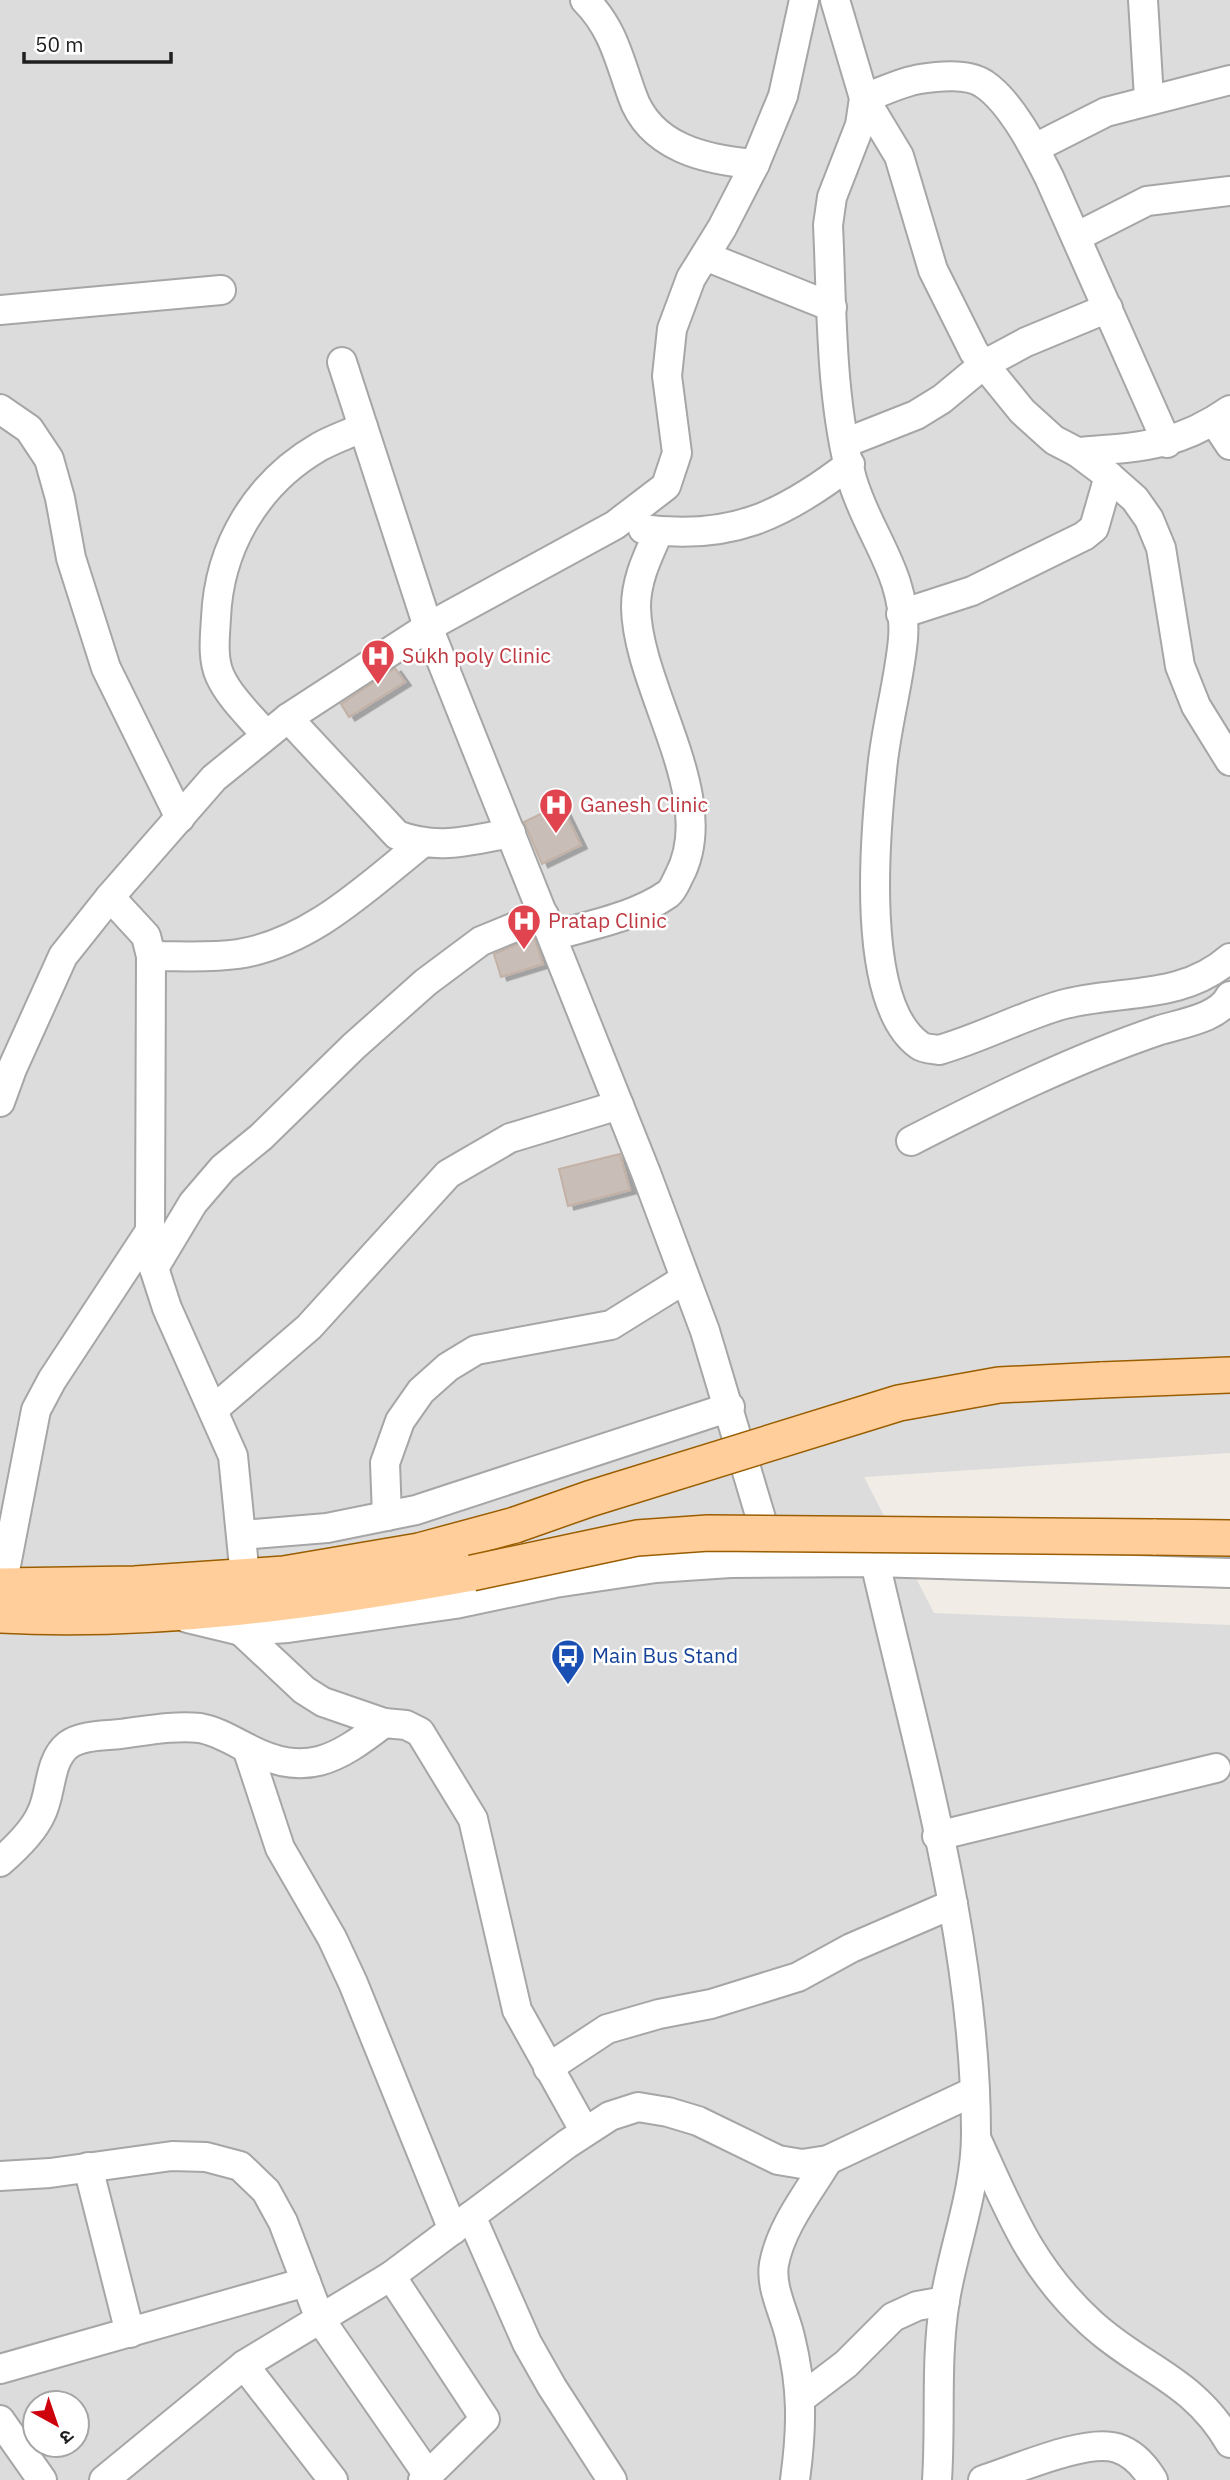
<svg xmlns="http://www.w3.org/2000/svg" width="1230" height="2480" font-family="'IBM Plex Sans','Noto Sans Devanagari',sans-serif">
  <style>
    .residential { fill: #dddcdc; fill-rule: evenodd }
    .building { fill: #c9beb7; stroke: #c3b1a6; stroke-width: 2; filter: url(#shadow) }
    .lines { fill: none; stroke-linecap: round; stroke-linejoin: round }
    .minor-casing { stroke: #a6a6a6; stroke-width: 32 }
    .major-casing { stroke: #9a5e00; stroke-width: 38 }
    .minor { stroke: #fff; stroke-width: 28 }
    .major { stroke: #ffce9b; stroke-width: 35 }
    .major-bridge-casing { stroke: #9a5e00; stroke-width: 38; stroke-linecap: butt }
    .major-bridge { stroke: #ffce9b; stroke-width: 35 }
    .labels { text-anchor: middle; stroke-width: 5; stroke-linejoin: round; paint-order: stroke }
    .health-label { font-size: 21px; fill: #be3a42; stroke: #fff; text-anchor: start }
    .transit-label { font-size: 21px; fill: #164399; stroke: #fff; text-anchor: start }
  </style>
  <defs>
    <filter id="shadow"><feDropShadow dx="6" dy="3.5" stdDeviation="0" flood-color="#0004"/></filter>
  </defs>
  <rect width="100%" height="100%" fill="#f1ece5"/>
  <path class="residential" d="M 0,0 L 1230,0 L 1230,1453 L 864,1477 L 934,1613 L 1230,1625 L 1230,2480 L 0,2480 ZM 35,2403 L 77,2403 L 77,2445 L 35,2445 Z"/>
  <g class="building">
    <path d="M 395,668 L 405,682 L 349,717 L 341,704 Z"/>
    <path d="M 561,804 L 581,845 L 542,864 L 524,822 Z"/>
    <path d="M 534,937 L 543,964 L 501,977 L 494,954 Z"/>
    <path d="M 620,1154 L 630,1190 L 568,1206 L 559,1169 Z"/>
  </g>
  <g class="lines">
    <g class="minor-casing">
      <g id="minor">
        <path d="M 585,0 C 613,28 619,59 632,95 C 650,148 706,160 755,164"/>
        <path d="M 835,0 L 864,98 L 860,125 L 832,197 L 828,225 C 832,308 830,398 852,479 C 868,535 908,575 903,639 C 899,683 886,726 882,770 C 875,836 860,1002 919,1045 C 924,1049 933,1049 939,1050 C 981,1038 1020,1017 1061,1005 C 1120,989 1181,1001 1230,958"/>
        <path d="M 1143,0 L 1149,98"/>
        <path d="M 1035,148 L 1106,112 L 1230,80"/>
        <path d="M 1076,237 L 1147,201 L 1230,191"/>
        <path d="M 705,256 L 832,307"/>
        <path d="M 0,310 L 221,290"/>
        <path d="M 342,362 L 428,627 L 646,1173 L 705,1331 L 774,1562"/>
        <path d="M 0,409 L 29,429 L 49,459 L 60,498 L 71,558 L 106,668 L 180,818"/>
        <path d="M 1214,421 L 1230,445"/>
        <path d="M 845,443 L 916,415 L 942,399 L 983,365 L 1026,342 L 1108,308"/>
        <path d="M 1167,443 L 1049,177 C 1035,149 1011,102 984,84 C 969,73 938,76 920,79 C 901,82 882,92 864,98 L 899,156 L 933,270 L 974,352 L 1022,411 L 1054,440 L 1077,452 L 1109,476 L 1135,499 L 1149,519 L 1161,548 L 1180,666 L 1196,706 L 1230,761"/>
        <path d="M 1077,452 C 1140,447 1177,447 1230,410"/>
        <path d="M 643,529 C 729,541 783,516 850,464"/>
        <path d="M 901,614 L 972,591 L 1084,536 L 1094,528 L 1109,476"/>
        <path d="M 288,718 L 397,835 C 439,851 469,840 511,833"/>
        <path d="M 266,735 C 251,717 230,698 220,676 C 212,659 215,636 216,618 C 219,546 257,483 319,447 C 333,439 349,434 363,427"/>
        <path d="M 110,897 L 146,936 L 151,956 L 150,1231 L 154,1268 L 167,1308 L 233,1456 L 245,1577"/>
        <path d="M 553,936 C 590,925 635,917 668,894 C 673,890 676,882 679,876 C 721,798 637,689 636,607 C 636,579 648,556 659,531"/>
        <path d="M 151,956 C 180,956 210,958 238,954 C 310,943 366,888 421,844"/>
        <path d="M 0,1102 L 12,1069 L 63,956 L 110,897 L 214,778 L 288,718 L 428,627 L 615,525 L 666,486 L 677,453 L 667,376 L 672,329 L 691,278 L 722,228 L 755,164 L 783,96 L 804,0"/>
        <path d="M 911,1141 C 991,1100 1074,1059 1160,1030 C 1183,1023 1219,1018 1230,996"/>
        <path d="M 154,1268 L 193,1203 L 223,1168 L 261,1137 L 354,1046 L 426,982 L 481,941 L 544,915"/>
        <path d="M 214,1409 L 309,1327 L 448,1174 L 510,1138 L 619,1105"/>
        <path d="M 387,1516 L 385,1463 L 400,1421 L 421,1391 L 448,1367 L 476,1350 L 611,1325 L 685,1279"/>
        <path d="M 242,1535 L 327,1528 L 416,1510 L 730,1407"/>
        <path d="M 875,1562 C 918,1750 976,1941 976,2134 C 976,2191 954,2245 945,2300 C 935,2360 941,2420 937,2480"/>
        <path d="M 2,1586 L 36,1410 L 52,1380 L 150,1231"/>
        <path d="M 187,1618 L 241,1631 L 288,1628 L 455,1604 L 555,1583 L 656,1568 L 730,1563 L 875,1562 L 1230,1573"/>
        <path d="M 241,1631 L 304,1690 L 323,1702 L 384,1723 L 406,1725 L 420,1732 L 473,1819 L 517,2010 L 585,2132"/>
        <path d="M 247,1748 L 280,1848 L 332,1938 L 353,1983 L 453,2230"/>
        <path d="M 937,1836 L 1216,1768"/>
        <path d="M 0,1862 C 15,1849 33,1832 41,1814 C 52,1793 48,1761 68,1745 C 82,1735 104,1736 120,1734 C 145,1731 174,1725 200,1728 C 217,1731 233,1741 249,1749 C 306,1778 336,1760 384,1723"/>
        <path d="M 548,2068 L 607,2029 L 659,2014 L 711,2004 L 798,1977 L 851,1948 L 953,1904"/>
        <path d="M 977,2140 C 1010,2212 1030,2267 1091,2323 C 1141,2369 1193,2379 1230,2443"/>
        <path d="M 88,2167 L 130,2333"/>
        <path d="M 0,2176 L 50,2173 L 172,2156 L 206,2157 L 240,2166 L 266,2191 L 283,2222 L 320,2319 L 428,2475"/>
        <path d="M 471,2216 L 527,2343 L 552,2387 L 612,2480"/>
        <path d="M 391,2276 L 485,2419 L 423,2480"/>
        <path d="M 244,2365 L 333,2480"/>
        <path d="M 0,2369 L 306,2282"/>
        <path d="M 800,2399 L 846,2364 L 893,2317 L 917,2306 L 945,2301"/>
        <path d="M 0,2420 L 42,2480"/>
        <path d="M 104,2480 L 244,2365 L 391,2276 L 567,2144 L 610,2116 L 638,2107 L 668,2112 L 698,2121 L 778,2160 L 802,2164 L 828,2160 L 975,2091"/>
        <path d="M 795,2480 C 802,2428 803,2389 790,2337 C 785,2314 770,2288 774,2264 C 781,2226 809,2192 828,2160"/>
        <path d="M 983,2480 C 1015,2470 1086,2438 1117,2448 C 1133,2453 1144,2465 1153,2480"/>
      </g>
    </g>
    <g class="major-casing">
      <g id="major">
        <path d="M 1101,1380 L 1230,1375"/>
        <path d="M 1153,1537 L 1230,1538"/>
        <path d="M 0,1586 L 135,1584 L 284,1574 L 419,1551 L 515,1525"/>
        <path d="M 0,1615 C 157,1623 317,1601 472,1573"/>
      </g>
    </g>
    <use href="#minor" class="minor"/>
    <use href="#major" class="major"/>
    <g class="major-bridge-casing">
      <g id="major-bridge">
        <path d="M 515,1525 L 589,1499 L 899,1403 L 999,1385 L 1101,1380"/>
        <path d="M 472,1573 L 637,1538 L 708,1533 L 1153,1537"/>
      </g>
    </g>
    <use href="#major-bridge" class="major-bridge"/>
  </g>
  <defs>
    <g id="hospital-pin" transform="scale(1.75)"><path d="M0 17L-7.5 6A9.5 9.5 0 1 1 7.5 6Z" fill="#e0444e" stroke="#fff"/><path d="M-5-5h3v3.5h4V-5h3V5h-3V1.5h-4V5h-3Z" fill="#fff"/></g>
    <g id="bus-pin" transform="scale(1.75)"><path d="M0 17L-7.5 6A9.5 9.5 0 1 1 7.5 6Z" fill="#1a4fb4" stroke="#fff"/><path d="M-5-6H5V4H4V6H2V4H-2V6H-4V4H-5ZM-3.5-4V0h7V-4ZM-3.5 1.2v1.5H-2V1.2ZM2 1.2v1.5H3.5V1.2Z" fill="#fff"/></g>
  </defs>
  <g fill-rule="evenodd">
    <use href="#hospital-pin" x="378" y="656"/>
    <use href="#hospital-pin" x="556" y="805"/>
    <use href="#hospital-pin" x="524" y="921"/>
    <use href="#bus-pin" x="568" y="1656"/>
  </g>
  <g class="labels">
    <g class="health-label">
      <text x="402" y="663">Sukh poly Clinic</text>
      <text x="580" y="812">Ganesh Clinic</text>
      <text x="548" y="928">Pratap Clinic</text>
    </g>
    <g class="transit-label">
      <text x="592" y="1663">Main Bus Stand</text>
    </g>
  </g>
  <g transform="translate(56 2424) rotate(140)"><circle r="33" fill="#ffffff" stroke="#a5a5a5" stroke-width="2"/>
  <path d="M0-5L12 26L0 18L-12 26Z" fill="#ce000c"/>
  <text y="-10" font-size="19" font-weight="bold" text-anchor="middle" fill="#1f1f1f">उ</text>
  </g>
  <path d="M24 52v10h147v-10" fill="none" stroke="#1f1f1f" stroke-width="3.5"/>
  <text x="35" y="52" font-size="21" fill="#1f1f1f" stroke="#ffffff" stroke-width="5" paint-order="stroke">50 m</text>
</svg>
